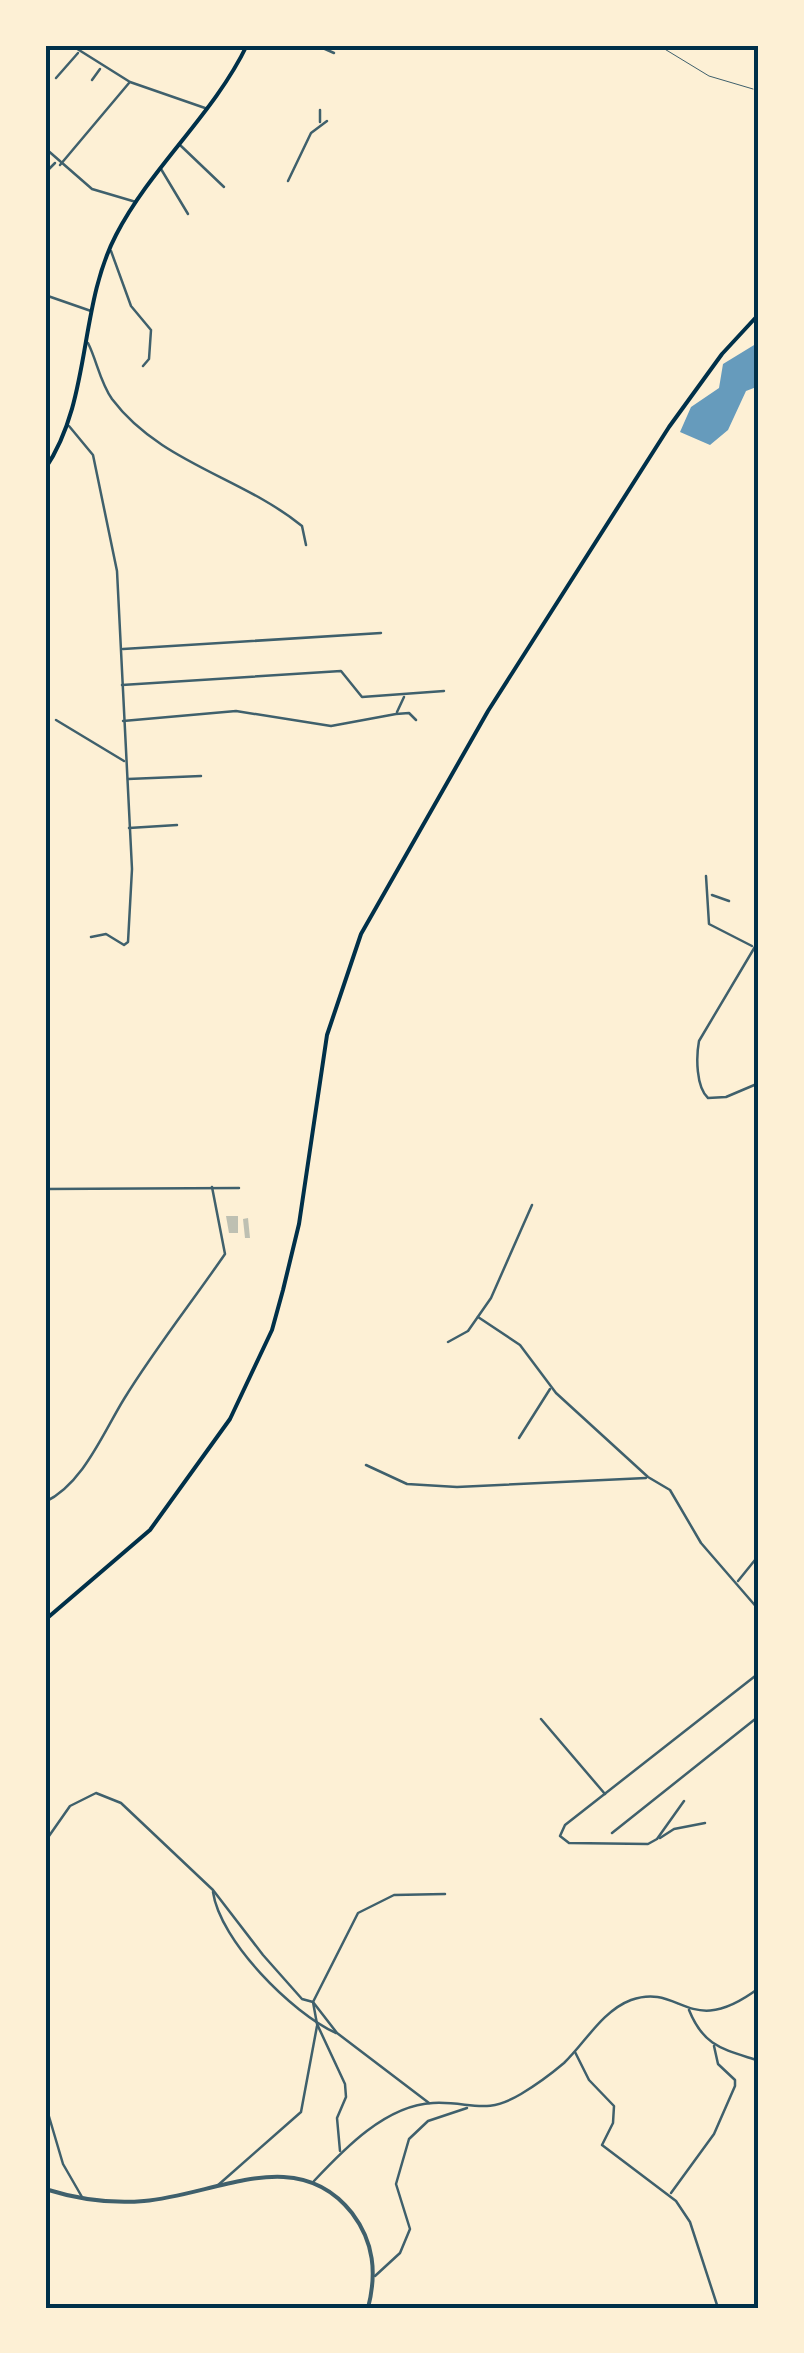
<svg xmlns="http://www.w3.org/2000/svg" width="804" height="2353" font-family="Merriweather,serif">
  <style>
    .water { fill: #669bbc }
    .building { fill: #bec0b2 }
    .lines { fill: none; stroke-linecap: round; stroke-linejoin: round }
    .service { stroke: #3f606c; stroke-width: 1 }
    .minor { stroke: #3f606c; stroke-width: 2.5 }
    .tertiary { stroke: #3f606c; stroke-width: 4 }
    .secondary { stroke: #003049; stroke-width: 4 }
    .neatline { fill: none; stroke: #003049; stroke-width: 4 }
  </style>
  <rect width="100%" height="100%" fill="#fdf0d5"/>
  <path class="water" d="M 759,342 L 759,386 L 746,391 L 728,430 L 710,445 L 680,432 L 691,407 L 719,388 L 723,364 Z"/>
  <g class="building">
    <path d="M 226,1216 L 238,1216 L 238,1233 L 229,1233 Z"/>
    <path d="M 248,1218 L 250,1238 L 245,1238 L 243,1219 Z"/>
  </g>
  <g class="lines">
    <path class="service" d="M 658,45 L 709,76 L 753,89"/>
    <g class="minor">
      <path d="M 71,45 L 130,82 L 205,108"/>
      <path d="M 316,45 L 334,53"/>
      <path d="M 56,78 L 78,53"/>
      <path d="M 92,80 L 100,69"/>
      <path d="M 320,122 L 320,110"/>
      <path d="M 180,145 L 224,187"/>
      <path d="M 45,148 L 92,189 L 136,202"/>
      <path d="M 60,165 L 129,83"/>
      <path d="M 161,169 L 188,214"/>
      <path d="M 45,173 L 55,163"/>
      <path d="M 288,181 L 311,133 L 327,121"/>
      <path d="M 111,251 L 131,306 L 151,330 L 149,359 L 143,366"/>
      <path d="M 45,295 L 91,311"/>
      <path d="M 88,343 C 97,361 100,382 112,399 C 160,463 242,477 302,526 L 306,545"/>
      <path d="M 69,426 L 93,455 L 117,571 L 132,869 L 128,942 L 124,945 L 106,934 L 91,937"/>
      <path d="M 123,649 L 381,633"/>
      <path d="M 122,685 L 341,671 L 362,697 L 444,691"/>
      <path d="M 397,712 L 404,697"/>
      <path d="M 56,720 L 124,761"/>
      <path d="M 123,721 L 236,711 L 331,726 L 396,714 L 409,713 L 416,720"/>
      <path d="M 128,779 L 201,776"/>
      <path d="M 129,828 L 177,825"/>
      <path d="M 706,876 L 709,924 L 752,946"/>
      <path d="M 712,895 L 729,901"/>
      <path d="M 759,940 L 699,1041 C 696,1057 696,1087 708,1098 L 726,1097 L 759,1083"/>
      <path d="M 45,1189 L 239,1188"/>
      <path d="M 478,1317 L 520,1345 L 556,1393 L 648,1477 L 670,1490 L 701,1543 L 759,1610"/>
      <path d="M 448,1342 L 468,1331 L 491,1298 L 532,1205"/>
      <path d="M 519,1438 L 550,1389"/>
      <path d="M 366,1465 L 407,1484 L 457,1487 L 646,1478"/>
      <path d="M 45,1502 C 83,1484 103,1433 124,1399 C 154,1350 192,1302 225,1254 L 212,1187"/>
      <path d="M 738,1581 L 759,1555"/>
      <path d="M 541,1719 L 605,1794"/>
      <path d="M 684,1801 L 657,1839 L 648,1844 L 569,1843 L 560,1836 L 565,1825 L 759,1673"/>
      <path d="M 612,1833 L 759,1716"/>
      <path d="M 45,1834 L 49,1836 L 70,1806 L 96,1793 L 121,1803 L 213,1890 L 263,1955 L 302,1999 L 313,2002 L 337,2033 L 429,2103"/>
      <path d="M 660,1838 L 674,1829 L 705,1823"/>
      <path d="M 213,1892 C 220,1941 292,2013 336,2033"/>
      <path d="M 689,2010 C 704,2047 723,2049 759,2061"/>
      <path d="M 575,2052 L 589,2080 L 614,2106 L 613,2123 L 602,2145 L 676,2201 L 690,2222 L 718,2308"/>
      <path d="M 45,2103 L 63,2164 L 82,2197"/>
      <path d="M 340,2151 L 337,2118 L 346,2097 L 345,2084 L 317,2024 L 313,2002 L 358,1913 L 394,1895 L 445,1894"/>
      <path d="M 314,2181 C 344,2149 386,2105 433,2103 C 471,2101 484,2116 521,2094 C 536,2085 551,2074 564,2063 C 585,2043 602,2011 631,2000 C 682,1982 688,2041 759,1988"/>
      <path d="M 217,2186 L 301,2112 L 317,2026"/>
      <path d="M 671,2193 L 714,2134 L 735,2086 L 735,2080 L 718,2064 L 714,2046"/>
      <path d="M 375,2276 L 400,2253 L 410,2229 L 396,2184 L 409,2139 L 428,2121 L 467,2108"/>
    </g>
    <path class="tertiary" d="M 45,2189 C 77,2199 110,2204 144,2201 C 216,2195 297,2143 352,2213 C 374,2242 377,2273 368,2308"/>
    <g class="secondary">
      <path d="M 45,469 C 92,400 78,308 116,235 C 151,167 214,114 247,45"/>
      <path d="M 45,1620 L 150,1530 L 230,1419 L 272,1330 L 283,1290 L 299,1224 L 327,1035 L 361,934 L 488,711 L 669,427 L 722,354 L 759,314"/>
    </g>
  </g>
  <rect width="804" height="2353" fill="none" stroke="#fdf0d5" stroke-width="95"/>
  <rect x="48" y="48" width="708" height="2258" class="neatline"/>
</svg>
